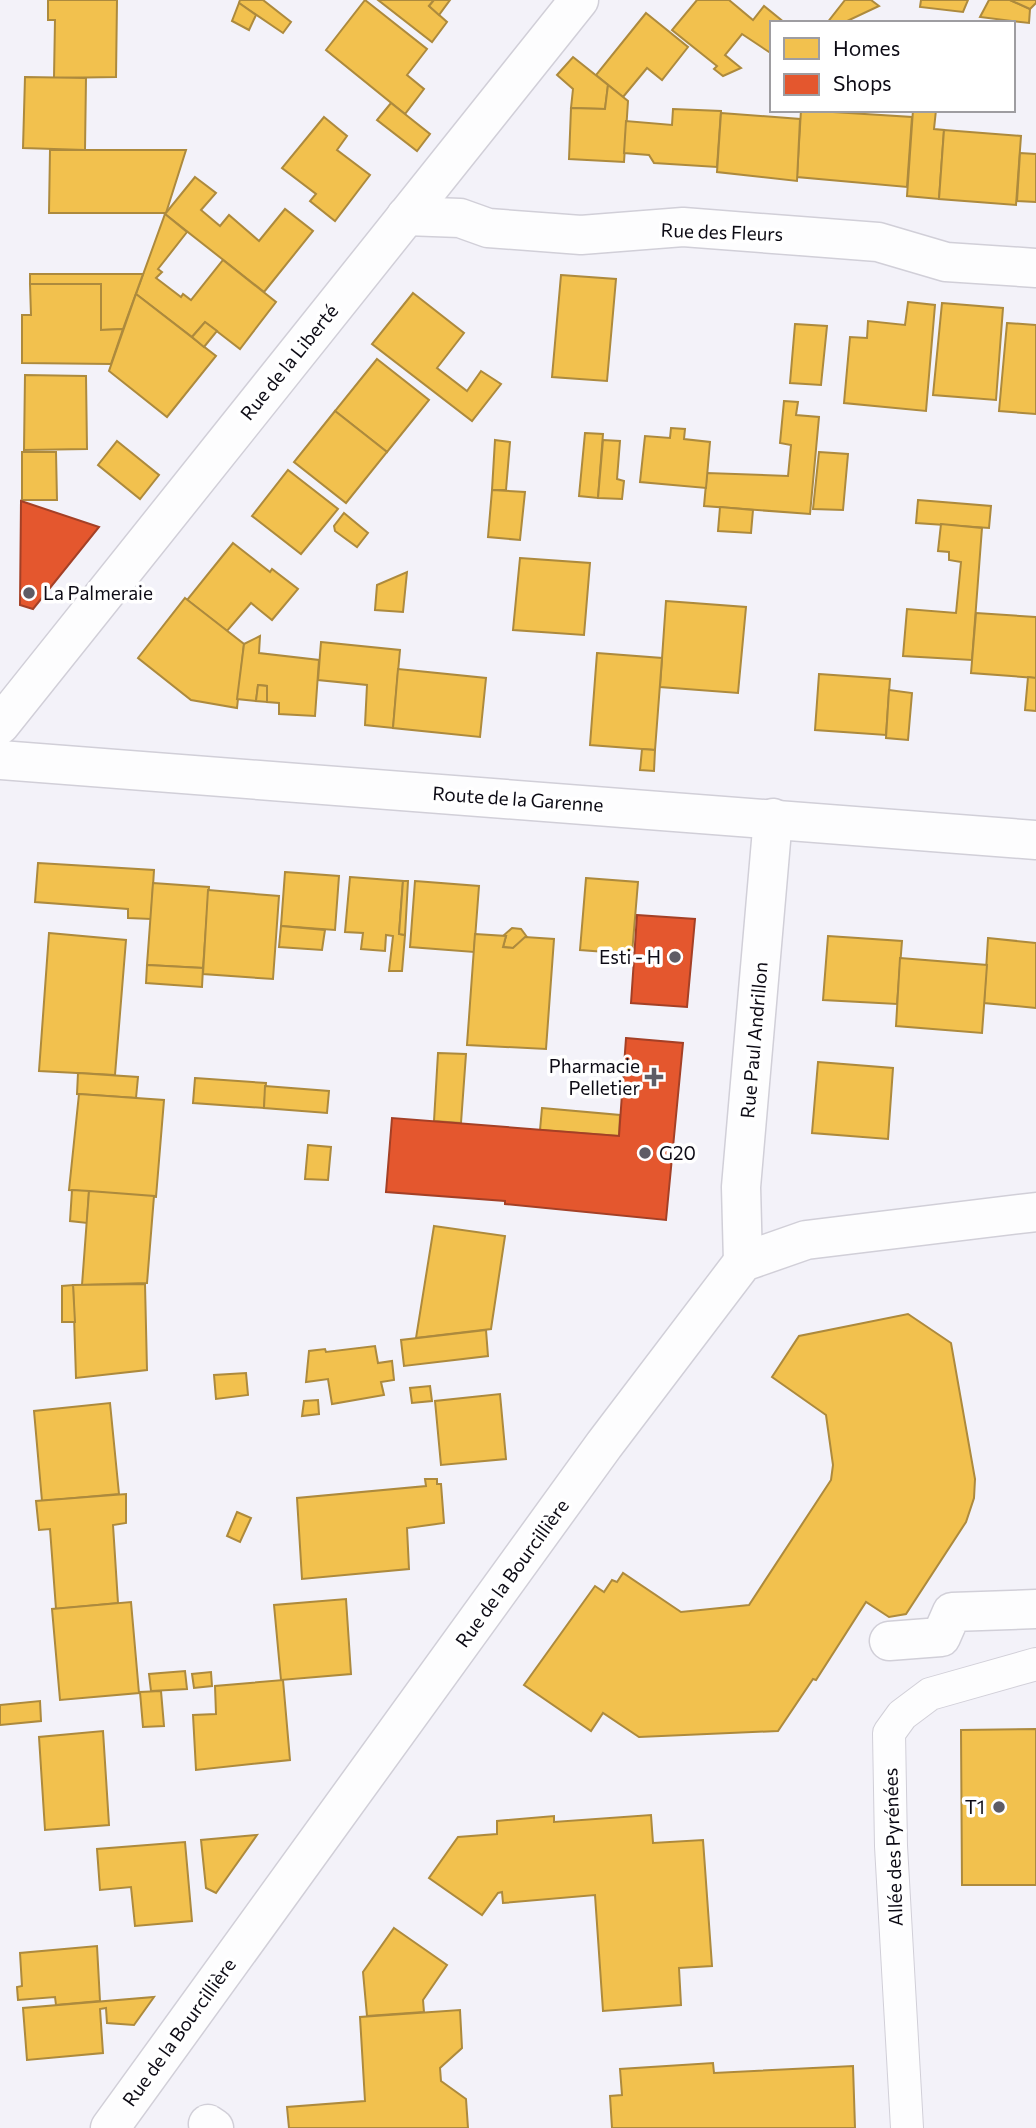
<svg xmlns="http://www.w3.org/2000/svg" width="1036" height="2128" font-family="Commissioner,sans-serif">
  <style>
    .homes { fill: #f2c14e; stroke: #ad8a3d; stroke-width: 2 }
    .shops { fill: #e4572e; stroke: #a44026; stroke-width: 2 }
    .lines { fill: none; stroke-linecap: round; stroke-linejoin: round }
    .pedestrian-casing { stroke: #d1cfd8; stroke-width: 34 }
    .minor-casing { stroke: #d1cfd8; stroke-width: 41 }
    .secondary-casing { stroke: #d1cfd8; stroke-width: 41 }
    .pedestrian { stroke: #fdfdfe; stroke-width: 32 }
    .minor { stroke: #fdfdfe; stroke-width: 38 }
    .secondary { stroke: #fdfdfe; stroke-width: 38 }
    .poi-dot { fill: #5e5c65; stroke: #fff; stroke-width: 2.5 }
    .labels { text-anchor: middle; stroke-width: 7; stroke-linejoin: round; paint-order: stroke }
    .street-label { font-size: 19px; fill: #0d0b15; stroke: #fff }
    .poi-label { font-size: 19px; fill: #0d0b15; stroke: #fff; text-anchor: end }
  </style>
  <rect width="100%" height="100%" fill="#f3f2f9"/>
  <g class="homes">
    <path d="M 48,0 L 117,0 L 116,77 L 54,78 L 55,20 L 48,20 Z"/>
    <path d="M 240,0 L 263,0 L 291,22 L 283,33 L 239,3 Z"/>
    <path d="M 365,0 L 427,49 L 407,75 L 424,89 L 405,114 L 326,50 Z"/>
    <path d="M 378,0 L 434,0 L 429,6 L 447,22 L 432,42 Z"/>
    <path d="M 434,0 L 450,0 L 439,15 L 429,6 Z"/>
    <path d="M 697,0 L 729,0 L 753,20 L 764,6 L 785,23 L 772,23 L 772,54 L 742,34 L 725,55 L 741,68 L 723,76 L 714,69 L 717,66 L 672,30 Z"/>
    <path d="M 845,0 L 871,0 L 879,6 L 843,23 L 827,23 Z"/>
    <path d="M 921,0 L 968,0 L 963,12 L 920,7 Z"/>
    <path d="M 989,0 L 1010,0 L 1030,9 L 1029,23 L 980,17 Z"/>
    <path d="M 1010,0 L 1036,0 L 1036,3 L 1030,9 Z"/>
    <path d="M 239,3 L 256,15 L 249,30 L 232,21 Z"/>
    <path d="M 646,13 L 688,47 L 662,80 L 647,68 L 623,97 L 596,75 Z"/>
    <path d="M 573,57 L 608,85 L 605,109 L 571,108 L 573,89 L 557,75 Z"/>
    <path d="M 25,77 L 86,78 L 85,150 L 23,148 Z"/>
    <path d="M 608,85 L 628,101 L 624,162 L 569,159 L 571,108 L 605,109 Z"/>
    <path d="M 391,103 L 430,134 L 417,151 L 377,120 Z"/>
    <path d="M 673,109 L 721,111 L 717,167 L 654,163 L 649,155 L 624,153 L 626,121 L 672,125 Z"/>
    <path d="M 801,110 L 912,117 L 907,187 L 797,177 Z"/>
    <path d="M 913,110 L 936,110 L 934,129 L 944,130 L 939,199 L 907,196 Z"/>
    <path d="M 721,113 L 800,119 L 797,181 L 717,172 Z"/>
    <path d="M 324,117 L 347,136 L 337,150 L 370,175 L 335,221 L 310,201 L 316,194 L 282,168 Z"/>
    <path d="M 944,130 L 1021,136 L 1016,205 L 939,199 Z"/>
    <path d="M 50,150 L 186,150 L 166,213 L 49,213 Z"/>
    <path d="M 1020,153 L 1036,154 L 1036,202 L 1017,201 Z"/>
    <path d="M 195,177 L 216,193 L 201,210 L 220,226 L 229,215 L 259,241 L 285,209 L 313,231 L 264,292 L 165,214 Z"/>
    <path d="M 165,214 L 187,232 L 158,269 L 162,272 L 156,278 L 181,297 L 183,294 L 191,300 L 223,260 L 276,302 L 240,349 L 205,322 L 192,337 L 136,294 Z"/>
    <path d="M 30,274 L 143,274 L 123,329 L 101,330 L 101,284 L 30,284 Z"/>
    <path d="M 561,275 L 616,279 L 607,381 L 552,377 Z"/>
    <path d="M 30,284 L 101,284 L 101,330 L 123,329 L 111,364 L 22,363 L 22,315 L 31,315 Z"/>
    <path d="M 413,293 L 464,333 L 437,368 L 467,391 L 481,371 L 501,384 L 472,421 L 372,344 Z"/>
    <path d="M 136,294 L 216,356 L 167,417 L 109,371 Z"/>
    <path d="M 908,302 L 935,305 L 926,411 L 844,403 L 850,337 L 867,338 L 868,321 L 905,325 Z"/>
    <path d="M 942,303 L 1003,308 L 996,400 L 933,395 Z"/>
    <path d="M 205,322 L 217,331 L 204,347 L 192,337 Z"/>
    <path d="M 1007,323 L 1036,325 L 1036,414 L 999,411 Z"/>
    <path d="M 795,324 L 827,326 L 821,385 L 790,383 Z"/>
    <path d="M 377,359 L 429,400 L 387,452 L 335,411 Z"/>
    <path d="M 25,375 L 86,376 L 87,449 L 24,450 Z"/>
    <path d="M 784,401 L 798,402 L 796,415 L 819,417 L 810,514 L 704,506 L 707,473 L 788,476 L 791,445 L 780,443 Z"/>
    <path d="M 335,411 L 387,452 L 346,503 L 294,462 Z"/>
    <path d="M 671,428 L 685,429 L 684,439 L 710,442 L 706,488 L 640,482 L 645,436 L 670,438 Z"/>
    <path d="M 585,433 L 603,434 L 598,498 L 579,496 Z"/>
    <path d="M 495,440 L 510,442 L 506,490 L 492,490 Z"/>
    <path d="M 603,440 L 620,441 L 617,479 L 624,481 L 622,499 L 598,498 Z"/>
    <path d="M 117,441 L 159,475 L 140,499 L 98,465 Z"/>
    <path d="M 22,452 L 56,452 L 57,500 L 22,500 Z"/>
    <path d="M 819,452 L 848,454 L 843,510 L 813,509 Z"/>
    <path d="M 288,470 L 338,509 L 301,554 L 252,516 Z"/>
    <path d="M 492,490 L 525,492 L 520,540 L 488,537 Z"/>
    <path d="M 918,500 L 991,506 L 989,528 L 916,523 Z"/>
    <path d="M 720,507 L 753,510 L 751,533 L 718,531 Z"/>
    <path d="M 344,513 L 368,533 L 357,547 L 335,531 L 334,526 Z"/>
    <path d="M 941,524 L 982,528 L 972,660 L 903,656 L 907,609 L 956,613 L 961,562 L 949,560 L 949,552 L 938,551 Z"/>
    <path d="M 233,543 L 270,572 L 272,569 L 298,589 L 272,620 L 251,603 L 227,631 L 187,600 Z"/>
    <path d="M 520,558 L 590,563 L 584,635 L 513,630 Z"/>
    <path d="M 407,572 L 403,612 L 375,610 L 377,585 Z"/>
    <path d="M 185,598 L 244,644 L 237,708 L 191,700 L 138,658 Z"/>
    <path d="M 666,601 L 746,607 L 738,693 L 660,687 Z"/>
    <path d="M 976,613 L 1036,617 L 1036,678 L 971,673 Z"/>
    <path d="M 260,636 L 259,653 L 319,660 L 315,716 L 279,714 L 279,703 L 267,702 L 267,686 L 258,685 L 256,701 L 237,699 L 244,644 Z"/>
    <path d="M 321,642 L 400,650 L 393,728 L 365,725 L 367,685 L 318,680 Z"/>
    <path d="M 597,653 L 662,658 L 655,750 L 590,745 Z"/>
    <path d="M 398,669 L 486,678 L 480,737 L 393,728 Z"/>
    <path d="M 819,674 L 890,679 L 886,735 L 815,730 Z"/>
    <path d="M 1028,677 L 1036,678 L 1036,711 L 1025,710 Z"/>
    <path d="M 258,685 L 267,686 L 267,702 L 256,701 Z"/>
    <path d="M 889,690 L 912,693 L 908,740 L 886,738 Z"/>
    <path d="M 642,749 L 655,750 L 654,771 L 640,770 Z"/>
    <path d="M 38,863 L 154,870 L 151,919 L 128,918 L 128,909 L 35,902 Z"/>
    <path d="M 285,872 L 339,876 L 335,930 L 281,926 Z"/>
    <path d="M 350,877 L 403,881 L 399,934 L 405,935 L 402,971 L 389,971 L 393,936 L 386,935 L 385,951 L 361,949 L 363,933 L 345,932 Z"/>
    <path d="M 586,878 L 638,882 L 632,954 L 580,950 Z"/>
    <path d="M 403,881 L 408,881 L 405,935 L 399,934 Z"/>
    <path d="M 415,881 L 479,886 L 474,952 L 410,947 Z"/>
    <path d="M 153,883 L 209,887 L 203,968 L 147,965 Z"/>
    <path d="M 208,890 L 279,896 L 273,979 L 203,974 Z"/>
    <path d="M 281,926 L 325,930 L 322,950 L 279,947 Z"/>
    <path d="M 512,928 L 521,929 L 527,937 L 513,948 L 503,947 L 506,936 L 503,936 Z"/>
    <path d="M 49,933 L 126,940 L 115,1075 L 39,1071 Z"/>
    <path d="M 475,934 L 506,936 L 503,947 L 513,948 L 525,937 L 554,939 L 546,1049 L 467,1045 Z"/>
    <path d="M 828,936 L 902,941 L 897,1004 L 823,1000 Z"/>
    <path d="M 988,938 L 1036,943 L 1036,1008 L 984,1003 Z"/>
    <path d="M 900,958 L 987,965 L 982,1033 L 896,1026 Z"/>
    <path d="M 147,965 L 203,968 L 202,987 L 146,983 Z"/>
    <path d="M 438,1053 L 466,1054 L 461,1123 L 434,1121 Z"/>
    <path d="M 818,1062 L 893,1068 L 888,1139 L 812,1133 Z"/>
    <path d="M 78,1073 L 138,1077 L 136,1098 L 77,1094 Z"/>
    <path d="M 195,1078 L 266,1083 L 264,1108 L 193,1103 Z"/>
    <path d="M 265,1086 L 329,1091 L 327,1113 L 264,1108 Z"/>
    <path d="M 79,1094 L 164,1100 L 156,1197 L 69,1190 Z"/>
    <path d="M 542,1108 L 620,1115 L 619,1136 L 540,1130 Z"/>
    <path d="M 308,1145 L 331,1147 L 328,1180 L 305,1179 Z"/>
    <path d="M 72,1190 L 89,1191 L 87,1223 L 70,1221 Z"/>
    <path d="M 89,1191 L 154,1196 L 147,1283 L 82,1285 Z"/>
    <path d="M 434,1226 L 505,1236 L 491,1329 L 416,1338 Z"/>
    <path d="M 145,1284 L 147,1370 L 76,1378 L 73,1285 Z"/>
    <path d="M 73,1285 L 75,1322 L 62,1322 L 62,1286 Z"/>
    <path d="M 908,1314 L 951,1343 L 975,1479 L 974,1498 L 966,1522 L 906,1614 L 889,1617 L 866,1602 L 816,1680 L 813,1679 L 778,1731 L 639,1737 L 603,1713 L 591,1731 L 524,1685 L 595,1586 L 604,1592 L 612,1580 L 617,1582 L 623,1573 L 681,1612 L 749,1605 L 831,1480 L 833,1465 L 826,1415 L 772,1377 L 799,1336 Z"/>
    <path d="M 486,1330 L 488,1356 L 404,1366 L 401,1340 Z"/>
    <path d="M 375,1346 L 378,1363 L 392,1361 L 394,1380 L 381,1382 L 384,1395 L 332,1404 L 328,1379 L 306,1382 L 309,1351 L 325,1349 L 326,1352 Z"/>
    <path d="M 246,1373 L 248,1395 L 216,1399 L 214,1375 Z"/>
    <path d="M 430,1386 L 432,1401 L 412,1403 L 410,1388 Z"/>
    <path d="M 500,1394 L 506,1459 L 441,1465 L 435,1401 Z"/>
    <path d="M 318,1400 L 319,1414 L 302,1416 L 304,1401 Z"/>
    <path d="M 110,1403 L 119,1494 L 42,1501 L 34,1411 Z"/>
    <path d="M 425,1479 L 437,1479 L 437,1484 L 441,1484 L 444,1523 L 407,1528 L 409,1569 L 302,1579 L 297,1498 L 426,1486 Z"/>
    <path d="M 126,1494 L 126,1523 L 113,1525 L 118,1603 L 56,1609 L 50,1529 L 39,1530 L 36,1501 Z"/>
    <path d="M 237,1512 L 251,1518 L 240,1542 L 227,1536 Z"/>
    <path d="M 346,1599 L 351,1674 L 281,1680 L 274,1605 Z"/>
    <path d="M 131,1602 L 139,1693 L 60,1700 L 52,1609 Z"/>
    <path d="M 185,1671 L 187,1689 L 151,1691 L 149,1674 Z"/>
    <path d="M 211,1672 L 212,1686 L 194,1688 L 192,1674 Z"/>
    <path d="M 283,1680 L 290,1760 L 196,1770 L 193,1715 L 216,1714 L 215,1686 Z"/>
    <path d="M 161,1691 L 164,1726 L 143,1727 L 140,1692 Z"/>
    <path d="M 40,1701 L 41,1721 L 0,1725 L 0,1705 Z"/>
    <path d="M 1036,1729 L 1036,1885 L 962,1885 L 961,1730 Z"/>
    <path d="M 103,1731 L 109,1825 L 45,1830 L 39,1737 Z"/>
    <path d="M 651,1815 L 653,1843 L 703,1840 L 712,1966 L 679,1968 L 681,2005 L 603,2011 L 595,1895 L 503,1903 L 502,1892 L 498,1893 L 482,1915 L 429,1878 L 458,1837 L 497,1834 L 497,1821 L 554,1816 L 554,1822 Z"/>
    <path d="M 257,1835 L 216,1893 L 206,1888 L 201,1840 Z"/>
    <path d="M 185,1842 L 192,1921 L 135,1926 L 131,1887 L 100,1890 L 97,1849 Z"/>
    <path d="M 394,1928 L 447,1965 L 423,2000 L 424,2012 L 367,2016 L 363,1972 Z"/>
    <path d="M 97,1946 L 100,2001 L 56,2005 L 55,1997 L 18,2000 L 17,1987 L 22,1986 L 20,1953 Z"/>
    <path d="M 154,1997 L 134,2025 L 107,2023 L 106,2008 L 100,2009 L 103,2053 L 27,2060 L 23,2008 Z"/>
    <path d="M 460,2010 L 462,2048 L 440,2068 L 441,2081 L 466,2099 L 468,2128 L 289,2128 L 287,2107 L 365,2101 L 360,2017 Z"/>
    <path d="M 713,2063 L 714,2073 L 853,2066 L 855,2128 L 612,2128 L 610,2096 L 622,2095 L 620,2069 Z"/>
  </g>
  <g class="shops">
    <path d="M 21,501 L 99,527 L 33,609 L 20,605 Z"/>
    <path d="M 637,915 L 695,919 L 687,1007 L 631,1003 Z"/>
    <path d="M 626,1038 L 683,1043 L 666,1220 L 505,1204 L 505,1201 L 386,1192 L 392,1118 L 619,1136 Z"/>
  </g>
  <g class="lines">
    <g class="pedestrian-casing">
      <path id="pedestrian" d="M 907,2128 L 891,1846 L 889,1733 L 902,1715 L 930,1694 L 1036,1664"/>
    </g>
    <g class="minor-casing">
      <g id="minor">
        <path d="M 406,216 L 460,218 L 488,228 L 581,235 L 683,227 L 878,242 L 946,262 L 1036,268"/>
        <path d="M 0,725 L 579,0"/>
        <path d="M 743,1262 L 741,1187 L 773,818"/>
        <path d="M 889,1641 L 941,1637 L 952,1612 L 1036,1609"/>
        <path d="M 208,2124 L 214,2128"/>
        <path d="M 110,2128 L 604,1445 L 743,1262 L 806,1240 L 1036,1212"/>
      </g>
    </g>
    <g class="secondary-casing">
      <path id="secondary" d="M 0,760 L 1036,840"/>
    </g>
    <use href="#pedestrian" class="pedestrian"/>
    <use href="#minor" class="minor"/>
    <use href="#secondary" class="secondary"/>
  </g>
  <g class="poi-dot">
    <circle cx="29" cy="593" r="7"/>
    <circle cx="675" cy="957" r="7"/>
    <path d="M650.5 1066.5h7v7h7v7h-7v7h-7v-7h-7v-7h7z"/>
    <circle cx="645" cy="1153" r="7"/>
    <circle cx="999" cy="1807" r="7"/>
  </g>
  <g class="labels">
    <g class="street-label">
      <text transform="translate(722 232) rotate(2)" y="7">Rue des Fleurs</text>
      <text transform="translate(289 362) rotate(-51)" y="7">Rue de la Liberté</text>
      <text transform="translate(518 799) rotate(4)" y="7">Route de la Garenne</text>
      <text transform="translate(754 1040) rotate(-85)" y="7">Rue Paul Andrillon</text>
      <text transform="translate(512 1573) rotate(-54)" y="7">Rue de la Bourcillière</text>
      <text transform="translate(893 1847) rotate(-92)" y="7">Allée des Pyrénées</text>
      <text transform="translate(179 2032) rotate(-54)" y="7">Rue de la Bourcillière</text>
    </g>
    <g class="poi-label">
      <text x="43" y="600" text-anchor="start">La Palmeraie</text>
      <text x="661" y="964">Esti - H</text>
      <text x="640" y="1073">Pharmacie<tspan x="640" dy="22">Pelletier</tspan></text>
      <text x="659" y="1160" text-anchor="start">G20</text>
      <text x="985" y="1814">T1</text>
    </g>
  </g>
  <rect x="770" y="21" width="245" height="91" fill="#ffffff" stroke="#9e9da1" stroke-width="2"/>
  <rect x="784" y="38" width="35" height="21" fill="#f2c14e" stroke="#9e9da1" stroke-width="2"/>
  <text x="833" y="56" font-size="21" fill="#0d0b15">Homes</text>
  <rect x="784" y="74" width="35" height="21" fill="#e4572e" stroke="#9e9da1" stroke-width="2"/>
  <text x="833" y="91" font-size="21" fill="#0d0b15">Shops</text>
</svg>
